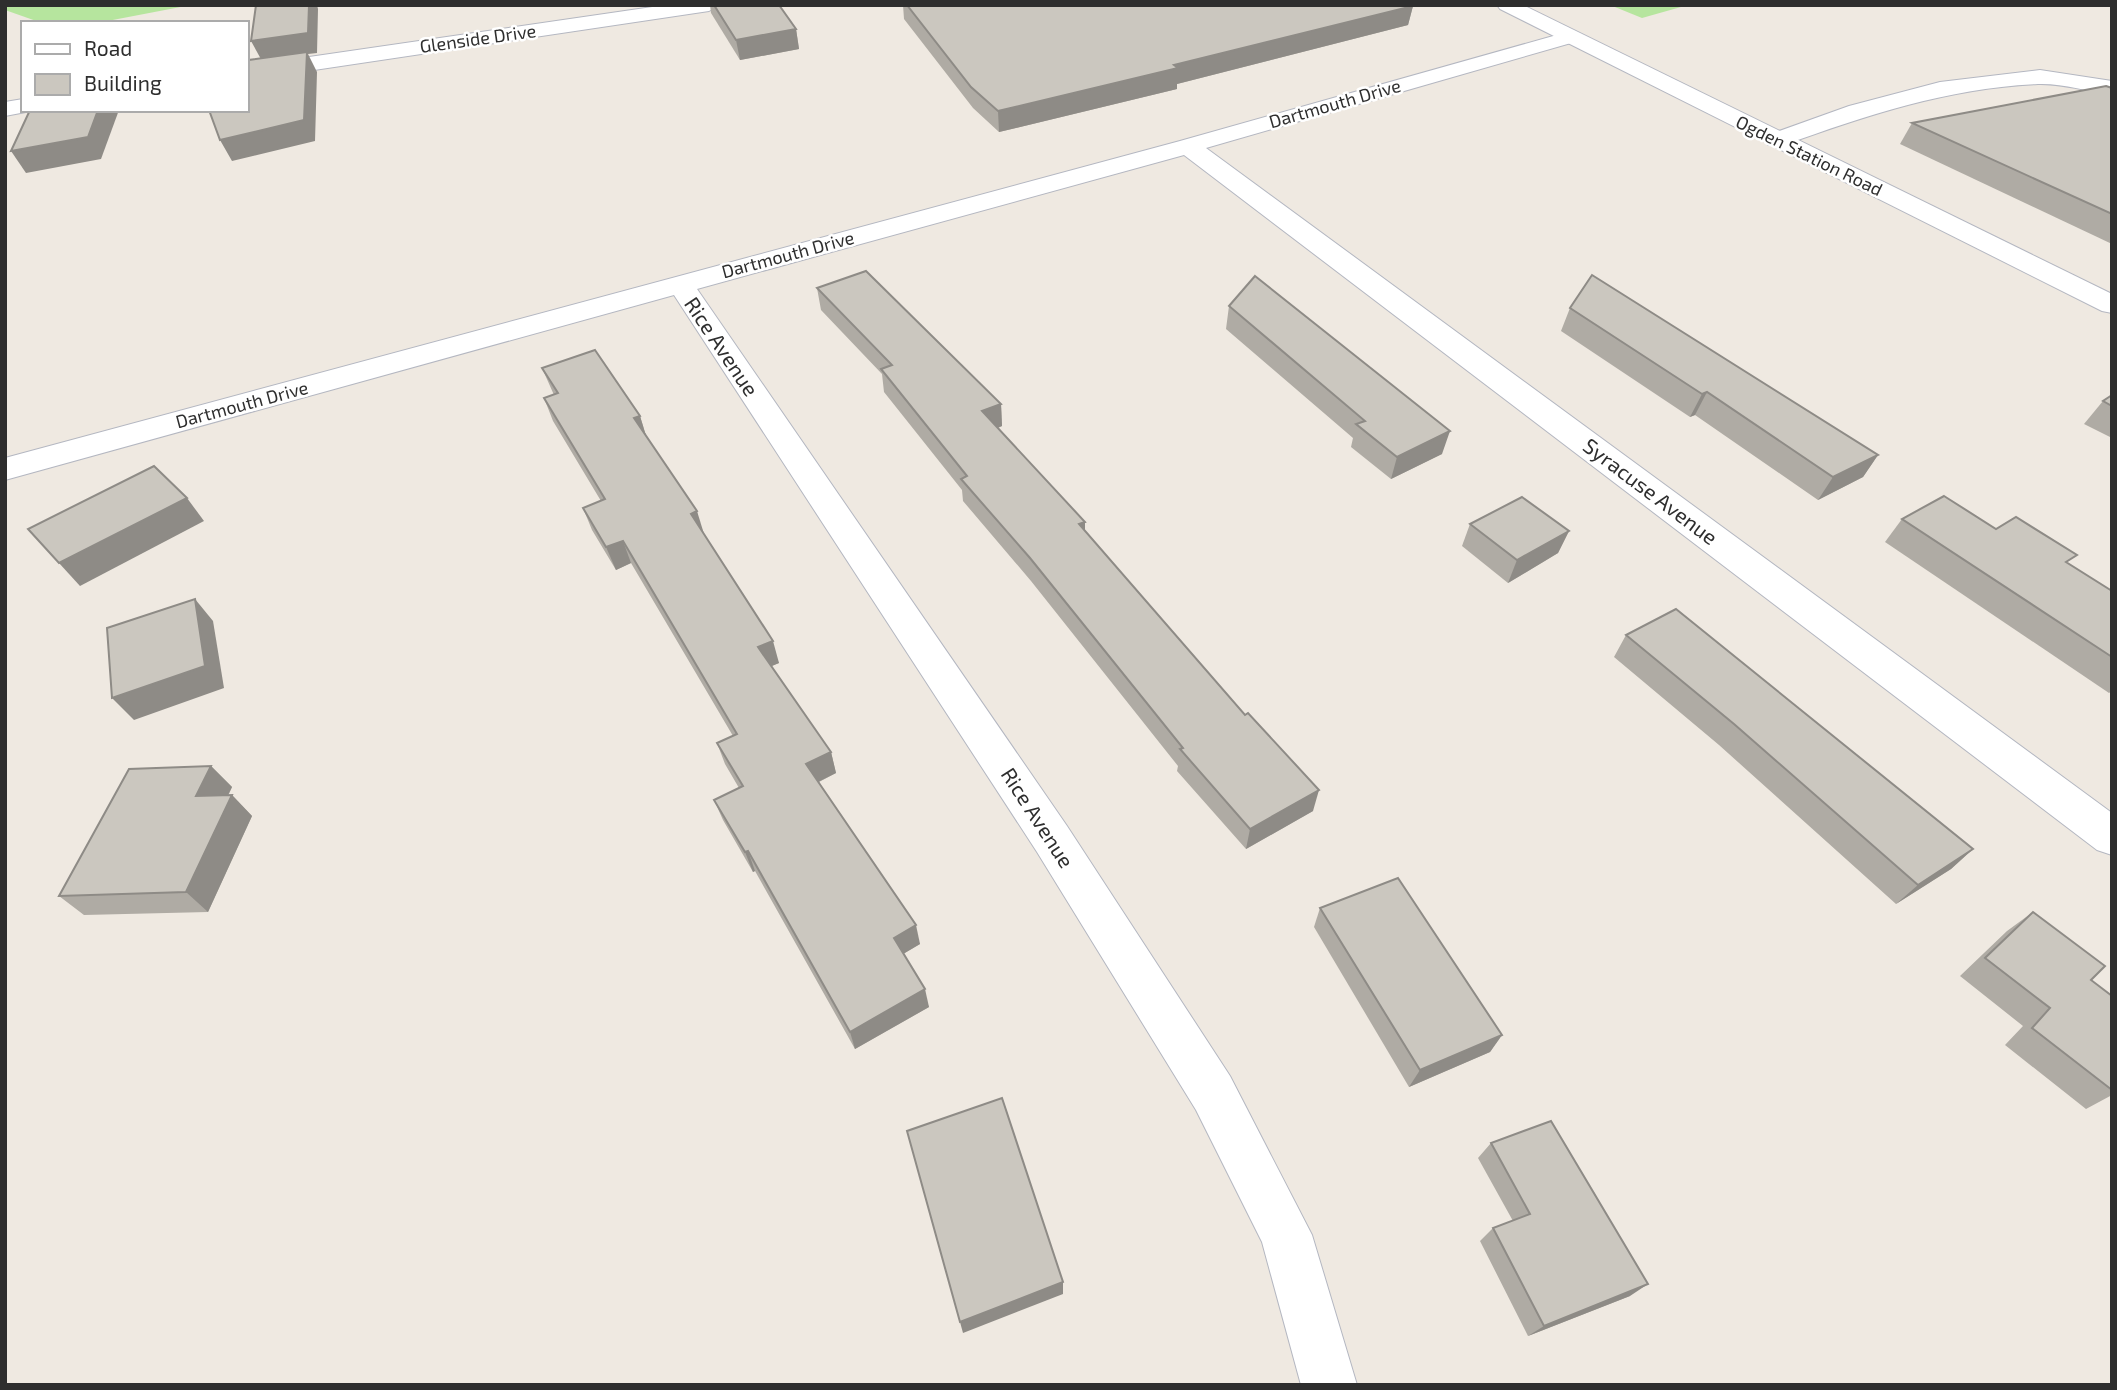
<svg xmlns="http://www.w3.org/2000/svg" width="2117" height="1390" font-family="'Exo 2',sans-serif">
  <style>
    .green { fill: #b6e59e }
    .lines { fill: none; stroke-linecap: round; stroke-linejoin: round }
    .street-casing { stroke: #b4b7c1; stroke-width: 2 }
    .secondary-casing { stroke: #b4b7c1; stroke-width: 2 }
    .street { fill: #fff; fill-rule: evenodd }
    .secondary { fill: #fff; fill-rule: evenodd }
    .wall { fill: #afaba4 }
    .shaded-wall { fill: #8e8b86 }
    .building { fill: #cbc7bf; stroke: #8e8b86; stroke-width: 2 }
    .labels { text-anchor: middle; stroke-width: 5; stroke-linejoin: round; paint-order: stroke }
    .far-street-label { font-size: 18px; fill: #2e2e2e; stroke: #fff }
    .street-label { font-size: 21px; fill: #2e2e2e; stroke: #fff }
  </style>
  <rect width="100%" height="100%" fill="#efe9e1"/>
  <g class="green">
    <path d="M 5,5 L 191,5 L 97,23 L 42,23 L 5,10 Z"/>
    <path d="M 1610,5 L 1688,5 L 1642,18 Z"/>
  </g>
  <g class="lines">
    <g class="street-casing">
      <g id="street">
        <path d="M 666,5 L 719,5 L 709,11 L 247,80 L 247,66 Z"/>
        <path d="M 1571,31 L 1578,33 L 1582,37 L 1578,41 L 1206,148 L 2112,813 L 2112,855 L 2097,850 L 1184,155 L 697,289 L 1067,826 L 1230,1076 L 1312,1235 L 1357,1385 L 1301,1385 L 1262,1242 L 1196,1110 L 1037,852 L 674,295 L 5,480 L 5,458 L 1180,141 Z"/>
        <path d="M 2040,70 L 2112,81 L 2112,95 C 2088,91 2061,83 2038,84 C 1949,88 1867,115 1784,145 L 1768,145 L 1764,140 L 1768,135 L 1849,106 L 1940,82 Z"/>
        <path d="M 23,99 L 23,110 L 31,111 L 5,116 L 5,102 Z"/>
      </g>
    </g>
    <g class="secondary-casing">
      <path id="secondary" d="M 1497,5 L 1523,5 L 2112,294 L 2112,313 L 2102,311 L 1500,9 Z"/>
    </g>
    <use href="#street" class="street"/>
    <use href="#secondary" class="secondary"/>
  </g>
  <g class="wall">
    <path d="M 710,5 L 779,5 L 796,29 L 799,49 L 740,60 L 711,13 Z"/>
    <path d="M 903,5 L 1412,5 L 1413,6 L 1408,25 L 1177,84 L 1177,89 L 999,132 L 973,108 L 904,19 Z"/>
    <path d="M 2112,88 L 2112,244 L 1900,144 L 1912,123 Z"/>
    <path d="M 817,288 L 1001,404 L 1002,426 L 998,428 L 1085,522 L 1085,531 L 1313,811 L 1246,849 L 1177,771 L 1178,766 L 1031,581 L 963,501 L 962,490 L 884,392 L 882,374 L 821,310 Z"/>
    <path d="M 1229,306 L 1442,454 L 1391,479 L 1351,447 L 1353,438 L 1226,329 Z"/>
    <path d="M 1570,308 L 1878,455 L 1863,477 L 1818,500 L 1695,415 L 1690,417 L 1561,331 Z"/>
    <path d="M 542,368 L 640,416 L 646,436 L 779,663 L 771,666 L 831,752 L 836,773 L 819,782 L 920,944 L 903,954 L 929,1007 L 855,1049 L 755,871 L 753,872 L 723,820 L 714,800 L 739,788 L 725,764 L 717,743 L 733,736 L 631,563 L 616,570 L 592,530 L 583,508 L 601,501 L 553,421 L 544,398 L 554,395 Z"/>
    <path d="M 2112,395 L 2112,438 L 2084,424 L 2103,401 Z"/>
    <path d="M 1902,519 L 1996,529 L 2069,564 L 2112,591 L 2112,691 L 2109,693 L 1885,542 Z"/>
    <path d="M 1470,524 L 1569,531 L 1558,553 L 1508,583 L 1462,546 Z"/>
    <path d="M 1626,635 L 1973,849 L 1951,869 L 1896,904 L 1719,745 L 1614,657 Z"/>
    <path d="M 211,766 L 232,787 L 228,796 L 232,795 L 252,816 L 208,912 L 84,915 L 59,896 Z"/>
    <path d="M 1320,908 L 1502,1035 L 1490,1052 L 1409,1087 L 1314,927 Z"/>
    <path d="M 2033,912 L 2091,980 L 2112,996 L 2112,1095 L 2086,1109 L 2005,1045 L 2023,1026 L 1960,976 L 2007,931 Z"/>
    <path d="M 1491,1143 L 1630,1296 L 1528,1336 L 1480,1241 L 1493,1228 L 1513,1221 L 1478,1158 Z"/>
  </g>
  <g class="shaded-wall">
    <path d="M 309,5 L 317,5 L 318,9 L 317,53 L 308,54 L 317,72 L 315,141 L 232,161 L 220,140 L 262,61 L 251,41 Z"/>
    <path d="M 1413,6 L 1408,25 L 1177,84 L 1177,89 L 999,132 L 998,111 L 1174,65 Z"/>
    <path d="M 796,29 L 799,49 L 740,60 L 736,40 Z"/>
    <path d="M 98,110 L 119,110 L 101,159 L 26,173 L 11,151 Z"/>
    <path d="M 1707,392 L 1695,415 L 1690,417 L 1702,394 Z"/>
    <path d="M 1001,404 L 1002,426 L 983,433 L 982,411 Z"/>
    <path d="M 640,416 L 647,439 L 634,418 Z"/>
    <path d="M 1450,431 L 1442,454 L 1391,479 L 1397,457 Z"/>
    <path d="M 1878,455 L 1863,477 L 1818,500 L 1833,477 Z"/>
    <path d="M 187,498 L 204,521 L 80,586 L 59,563 Z"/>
    <path d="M 697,511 L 704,534 L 691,514 Z"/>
    <path d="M 1085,522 L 1085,544 L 1079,524 Z"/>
    <path d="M 1569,531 L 1558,553 L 1508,583 L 1517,560 Z"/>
    <path d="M 623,541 L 631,563 L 616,570 L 606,547 Z"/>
    <path d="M 195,599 L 213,621 L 224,688 L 134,720 L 112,698 Z"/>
    <path d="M 773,641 L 779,663 L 765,669 L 758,647 Z"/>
    <path d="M 831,752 L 836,773 L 812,785 L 806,764 Z"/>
    <path d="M 211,766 L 232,787 L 217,817 L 196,796 Z"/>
    <path d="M 1319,790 L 1313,811 L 1246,849 L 1250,829 Z"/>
    <path d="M 232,795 L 252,816 L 208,912 L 186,892 Z"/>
    <path d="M 1973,849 L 1951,869 L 1896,904 L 1918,885 Z"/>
    <path d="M 748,851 L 755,871 L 753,872 L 745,852 Z"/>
    <path d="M 916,925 L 920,944 L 898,957 L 894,938 Z"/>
    <path d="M 925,989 L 929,1007 L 855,1049 L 850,1032 Z"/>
    <path d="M 1502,1035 L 1490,1052 L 1409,1087 L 1420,1070 Z"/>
    <path d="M 1063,1282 L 1063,1294 L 963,1333 L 960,1322 Z"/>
    <path d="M 1648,1284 L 1630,1296 L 1528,1336 L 1544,1326 Z"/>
  </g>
  <g class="building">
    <path d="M 256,5 L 309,5 L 308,33 L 251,41 Z"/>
    <path d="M 714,5 L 779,5 L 796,29 L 736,40 Z"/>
    <path d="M 907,5 L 1412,5 L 1413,6 L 1174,65 L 1178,68 L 998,111 L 971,87 Z"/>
    <path d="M 307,52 L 304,120 L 220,140 L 209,110 L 247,110 L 247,80 L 249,60 Z"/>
    <path d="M 2106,86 L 2112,88 L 2112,214 L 1912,123 Z"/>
    <path d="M 30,110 L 98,110 L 88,137 L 11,151 Z"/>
    <path d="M 866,271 L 1001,404 L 982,411 L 1085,522 L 1079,524 L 1245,715 L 1248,713 L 1319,790 L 1250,829 L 1180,749 L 1183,748 L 1030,558 L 961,479 L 967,476 L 881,369 L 892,365 L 817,288 Z"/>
    <path d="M 1592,275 L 1878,455 L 1833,477 L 1707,392 L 1702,394 L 1570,308 Z"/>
    <path d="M 1255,276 L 1450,431 L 1397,457 L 1356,424 L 1365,421 L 1229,306 Z"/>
    <path d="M 595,350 L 640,416 L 634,418 L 697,511 L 691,514 L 773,641 L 758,647 L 831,752 L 806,764 L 916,925 L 894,938 L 925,989 L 850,1032 L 748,851 L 745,852 L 714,800 L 743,786 L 717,743 L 737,734 L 623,541 L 606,547 L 583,508 L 605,499 L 544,398 L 558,393 L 542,368 Z"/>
    <path d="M 2112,395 L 2112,406 L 2103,401 Z"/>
    <path d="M 154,466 L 187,498 L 59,563 L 28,529 Z"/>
    <path d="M 1944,496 L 1996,529 L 2016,517 L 2077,555 L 2066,562 L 2112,591 L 2112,657 L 1902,519 Z"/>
    <path d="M 1522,497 L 1569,531 L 1517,560 L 1470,524 Z"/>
    <path d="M 195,599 L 205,666 L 112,698 L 107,628 Z"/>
    <path d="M 1676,609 L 1973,849 L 1918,885 L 1734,724 L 1626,635 Z"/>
    <path d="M 211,766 L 196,796 L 232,795 L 186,892 L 59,896 L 129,769 Z"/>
    <path d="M 1398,878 L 1502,1035 L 1420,1070 L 1320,908 Z"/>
    <path d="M 2033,912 L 2105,966 L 2091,980 L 2112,996 L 2112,1090 L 2032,1028 L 2050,1008 L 1985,958 Z"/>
    <path d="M 1002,1098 L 1063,1282 L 960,1322 L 907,1131 Z"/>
    <path d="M 1551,1121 L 1648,1284 L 1544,1326 L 1493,1228 L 1530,1214 L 1491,1143 Z"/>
  </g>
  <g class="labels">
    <g class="far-street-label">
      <text transform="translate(478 39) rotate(-8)" y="6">Glenside Drive</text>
      <text transform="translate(1335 104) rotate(-16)" y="6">Dartmouth Drive</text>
      <text transform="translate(1809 156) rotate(26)" y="6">Ogden Station Road</text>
      <text transform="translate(788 255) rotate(-15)" y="6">Dartmouth Drive</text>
      <text transform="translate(242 405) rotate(-15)" y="6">Dartmouth Drive</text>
    </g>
    <g class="street-label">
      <text transform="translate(721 347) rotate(56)" y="7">Rice Avenue</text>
      <text transform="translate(1650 492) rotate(37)" y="7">Syracuse Avenue</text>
      <text transform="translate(1037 818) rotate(57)" y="7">Rice Avenue</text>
    </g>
  </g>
  <rect width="2117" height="1390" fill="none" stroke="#2e2e2e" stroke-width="14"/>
  <rect x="21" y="21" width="228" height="91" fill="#ffffff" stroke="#ababab" stroke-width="2"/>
  <rect x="35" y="44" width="35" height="10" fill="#ffffff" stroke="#ababab" stroke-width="2"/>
  <text x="84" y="56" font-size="21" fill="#2e2e2e">Road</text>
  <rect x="35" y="74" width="35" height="21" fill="#cbc7bf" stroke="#ababab" stroke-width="2"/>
  <text x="84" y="91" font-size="21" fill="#2e2e2e">Building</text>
</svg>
